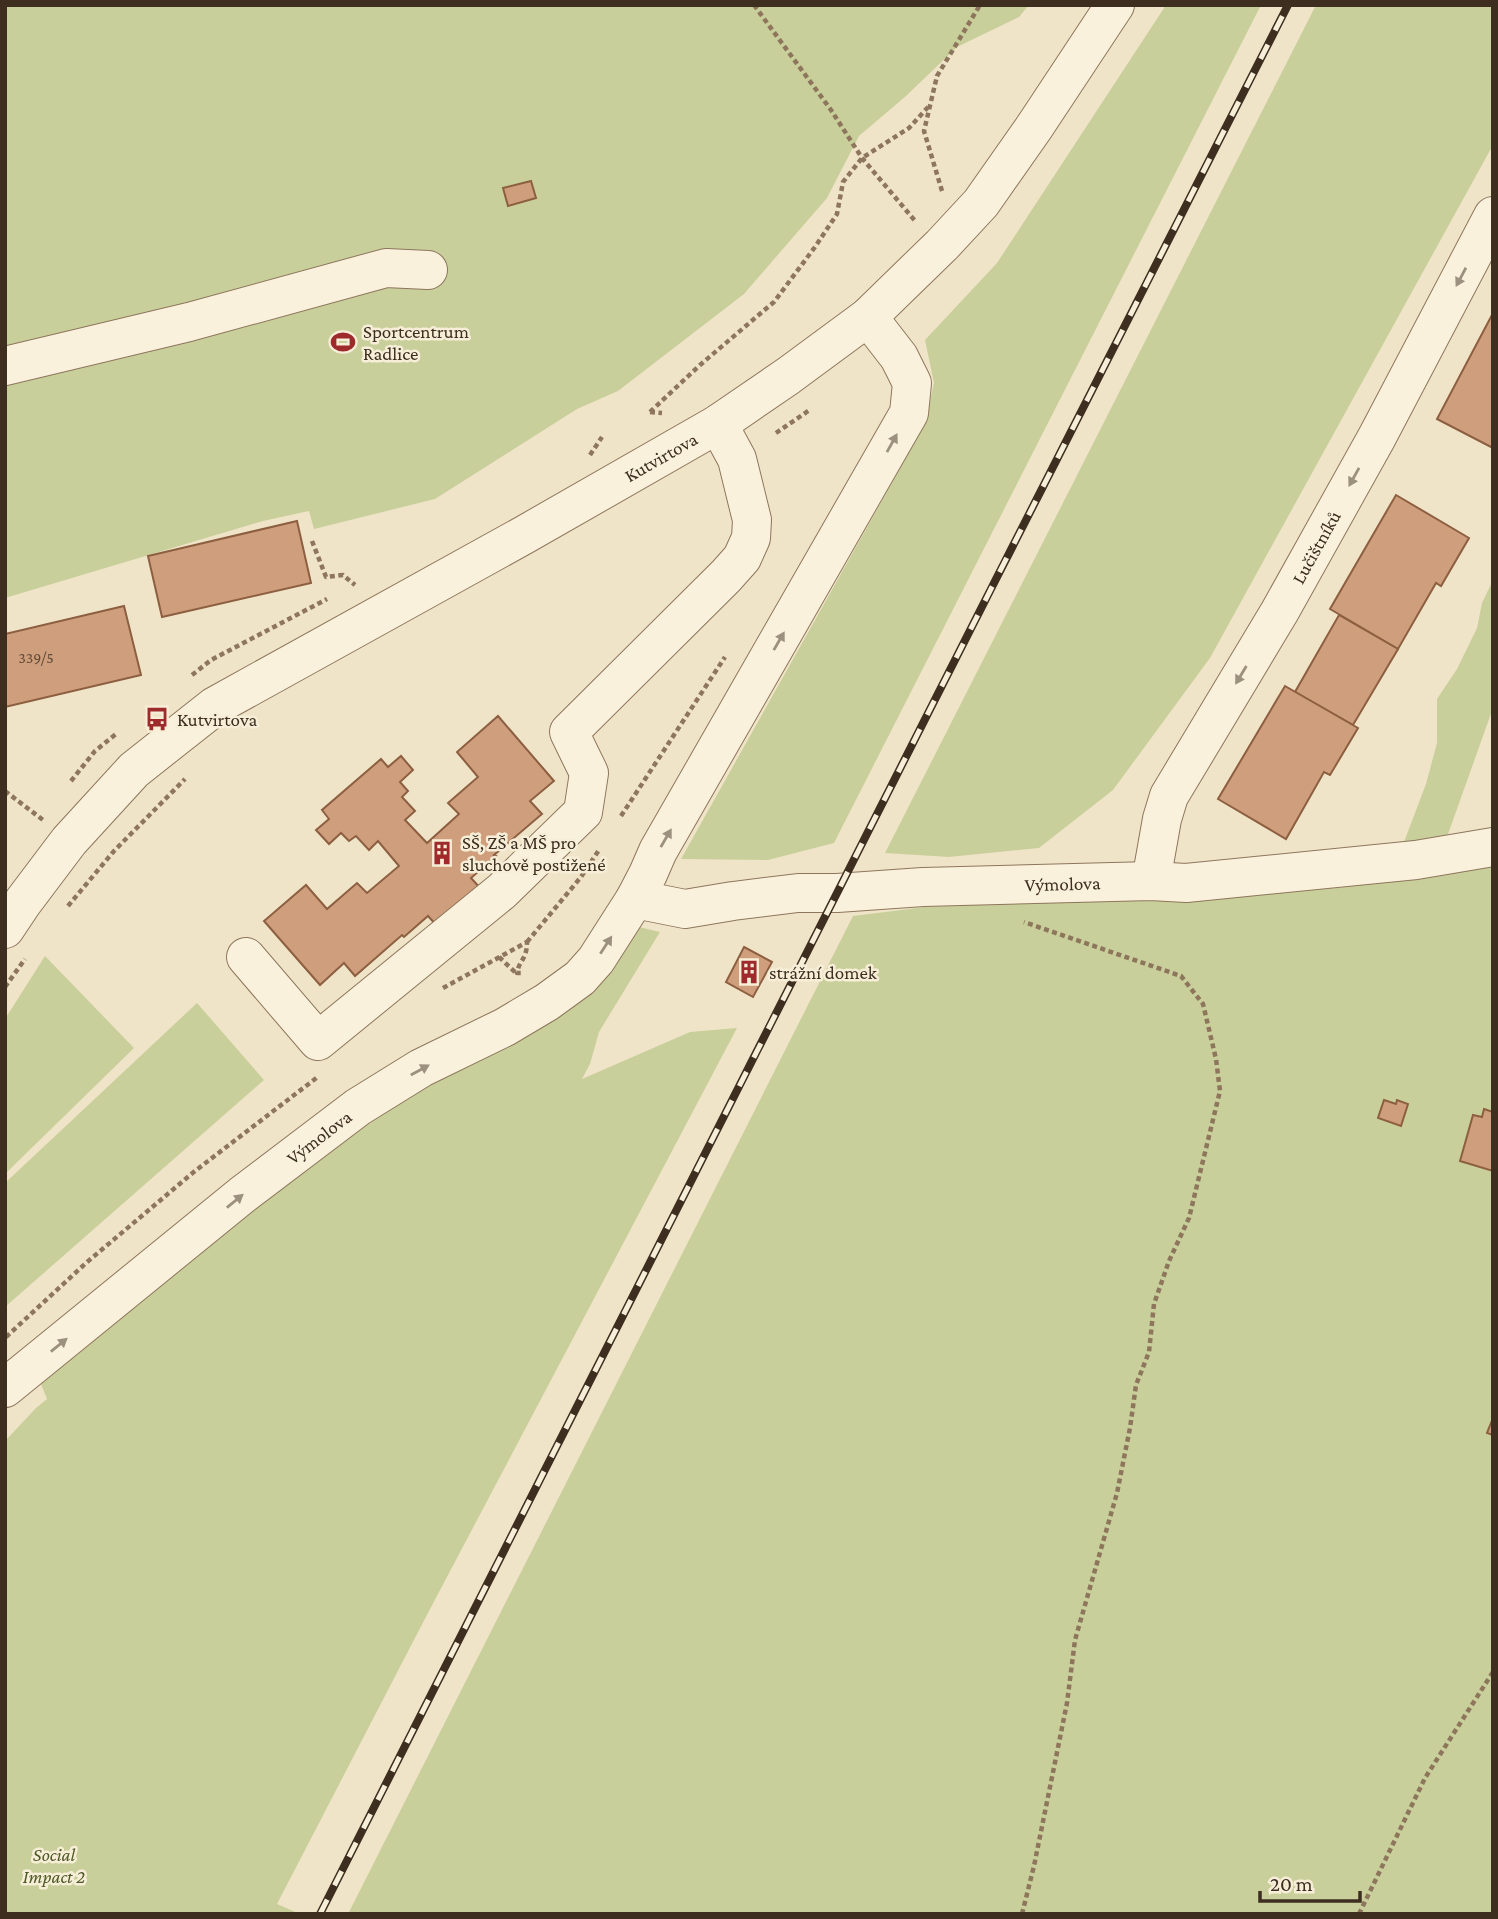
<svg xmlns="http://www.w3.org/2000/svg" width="1498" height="1919" font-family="'Crimson Pro',serif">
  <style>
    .green { fill: #c9cf9b }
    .building { fill: #cf9f7d; stroke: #8d5f41; stroke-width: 2 }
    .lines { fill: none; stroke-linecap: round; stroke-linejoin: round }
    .minor-casing { stroke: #8d765c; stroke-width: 40 }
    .path { stroke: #8d765c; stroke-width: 4.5; stroke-dasharray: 5 3.5; stroke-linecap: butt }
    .minor { stroke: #faf1dc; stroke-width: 38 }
    .rail-casing { stroke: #3d2e20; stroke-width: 8 }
    .rail { stroke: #f7eed8; stroke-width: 5; stroke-dasharray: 16; stroke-linecap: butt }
    .oneway { fill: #9c907e }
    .labels { text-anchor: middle; stroke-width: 5; stroke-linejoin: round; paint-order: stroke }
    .number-label { font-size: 16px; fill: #624a37 }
    .poi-label { font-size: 19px; fill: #3d2e20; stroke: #f7eed8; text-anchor: start }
    .street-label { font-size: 19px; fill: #3d2e20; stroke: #f7eed8 }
    .park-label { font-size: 19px; font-style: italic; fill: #4d5a26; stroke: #f7eed8 }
  </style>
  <rect width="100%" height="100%" fill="#f0e4c8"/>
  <g class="green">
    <path d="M 5,5 L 1029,5 L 1019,17 L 957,47 L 906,96 L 859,136 L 827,198 L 744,294 L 618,391 L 577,409 L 435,499 L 314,529 L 309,511 L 263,521 L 5,598 Z"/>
    <path d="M 1166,5 L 1261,5 L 834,843 L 768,860 L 681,859 L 925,424 L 934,383 L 925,340 L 997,263 Z"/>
    <path d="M 1316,5 L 1493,5 L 1493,145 L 1210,658 L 1113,790 L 1039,848 L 949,857 L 885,853 Z"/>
    <path d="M 1493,580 L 1493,708 L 1447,837 L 1404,842 L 1426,784 L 1437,743 L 1437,699 L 1457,669 L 1477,628 L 1482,603 Z"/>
    <path d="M 1493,866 L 1493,1914 L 348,1914 L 853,916 L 925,907 L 1337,888 Z"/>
    <path d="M 639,927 L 660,932 L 599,1032 L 590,1064 L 582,1079 L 690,1032 L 737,1028 L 429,1611 L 277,1904 L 300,1914 L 5,1914 L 5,1441 L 36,1408 L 47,1399 L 41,1384 L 273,1193 L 345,1140 L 426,1085 Z"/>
    <path d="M 45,956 L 134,1048 L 5,1174 L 5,1019 Z"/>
    <path d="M 197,1003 L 264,1080 L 5,1307 L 5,1183 Z"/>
  </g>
  <g class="building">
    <path d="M 531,181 L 536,198 L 508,206 L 503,188 Z"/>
    <path d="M 1493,313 L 1493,448 L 1437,419 Z"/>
    <path d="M 1396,495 L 1469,538 L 1441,586 L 1436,583 L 1398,649 L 1330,609 Z"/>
    <path d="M 297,521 L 311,583 L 162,617 L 148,556 Z"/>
    <path d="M 124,606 L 141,675 L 5,707 L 5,634 Z"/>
    <path d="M 1339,615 L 1398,649 L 1353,725 L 1295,692 Z"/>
    <path d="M 1285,686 L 1358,728 L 1330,775 L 1324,772 L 1286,839 L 1218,799 Z"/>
    <path d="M 498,716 L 554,781 L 530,801 L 542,814 L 494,855 L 496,856 L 471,878 L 482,890 L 439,928 L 428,916 L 404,937 L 402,935 L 355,976 L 344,963 L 320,985 L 264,921 L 306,885 L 327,909 L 357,883 L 367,893 L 399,866 L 378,841 L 369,850 L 356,836 L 349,841 L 341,833 L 329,844 L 316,830 L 329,819 L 322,810 L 381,759 L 388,767 L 401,756 L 413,770 L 400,782 L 408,791 L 402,797 L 415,811 L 405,820 L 427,843 L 459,814 L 448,803 L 478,777 L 457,752 Z"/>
    <path d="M 744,947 L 772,962 L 753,997 L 726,982 Z"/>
    <path d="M 1384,1100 L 1396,1104 L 1397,1100 L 1408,1104 L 1401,1126 L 1378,1118 Z"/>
    <path d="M 1484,1109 L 1493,1112 L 1493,1171 L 1460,1161 L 1473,1115 L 1482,1117 Z"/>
    <path d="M 1493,1418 L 1493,1435 L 1487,1433 Z"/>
  </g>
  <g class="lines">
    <g class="minor-casing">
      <g id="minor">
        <path d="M 5,366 L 189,322 L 386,268 L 428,270"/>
        <path id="s1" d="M 1151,881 L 1162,819 L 1169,796 L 1280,611 L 1377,437 L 1493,216"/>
        <path id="s2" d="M 635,899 L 685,909 L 733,901 L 798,893 L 837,893 L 923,887 L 1151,881 L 1186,883 L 1416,860 L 1493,847"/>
        <path id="s3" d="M 5,929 L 23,902 L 69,841 L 134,770 L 215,706 L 524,535 L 718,424 L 788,376 L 868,317 L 942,245 L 981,203 L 1035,126 L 1115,5"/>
        <path d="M 246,957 L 318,1041 L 502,891 L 583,812 L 589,773 L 569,732 L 726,576 L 742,558 L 751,538 L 752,520 L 737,459 L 718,424"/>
        <path id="s4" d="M 5,1388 L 242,1195 L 358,1107 L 421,1068 L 505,1027 L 547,1002 L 580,978 L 596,960 L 635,899 L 648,874 L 658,851 L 909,413 L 912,383 L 899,357 L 868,317"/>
      </g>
    </g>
    <g class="path">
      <path d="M 754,5 L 831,110 L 862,158 L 916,222"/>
      <path d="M 942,191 L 924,131 L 937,76 L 980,5"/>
      <path d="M 650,412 L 662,413"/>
      <path d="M 650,412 L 700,365 L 774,302 L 815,247 L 837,214 L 843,182 L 862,158 L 909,128 L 929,106"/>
      <path d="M 776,433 L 811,409"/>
      <path d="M 590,455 L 602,437"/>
      <path d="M 312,541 L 326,577 L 343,575 L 355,585"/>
      <path d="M 192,675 L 211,660 L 327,599"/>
      <path d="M 71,781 L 95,751 L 116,734"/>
      <path d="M 5,791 L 43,820"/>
      <path d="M 621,816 L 725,657"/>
      <path d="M 68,906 L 114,851 L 185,779"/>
      <path d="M 527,942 L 581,877 L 599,850"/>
      <path d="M 499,957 L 516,973"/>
      <path d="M 5,987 L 25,959"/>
      <path d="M 443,988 L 527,942 C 527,960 519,960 517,973 L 524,973"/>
      <path d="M 6,1337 L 86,1263 L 195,1171 L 319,1076"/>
      <path d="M 1022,1914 L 1034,1866 L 1067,1703 L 1075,1640 L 1117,1493 L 1130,1428 L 1136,1385 L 1149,1352 L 1154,1304 L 1169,1261 L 1189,1218 L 1220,1091 L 1216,1059 L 1203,1004 L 1181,976 L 1024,922"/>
      <path d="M 1359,1914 L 1425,1778 L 1493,1672"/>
    </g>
    <use href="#minor" class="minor"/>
    <g class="rail-casing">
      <path id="rail" d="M 320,1914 L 994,583 L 1288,5"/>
    </g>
    <use href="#rail" class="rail"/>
  </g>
  <defs><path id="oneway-solid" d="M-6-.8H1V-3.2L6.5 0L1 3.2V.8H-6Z" transform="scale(1.75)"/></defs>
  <g class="oneway">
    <use href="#oneway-solid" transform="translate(1461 277) rotate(118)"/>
    <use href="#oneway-solid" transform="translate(892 443) rotate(-61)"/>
    <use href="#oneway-solid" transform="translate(1354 477) rotate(119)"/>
    <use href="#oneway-solid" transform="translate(779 641) rotate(-60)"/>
    <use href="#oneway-solid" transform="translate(1241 675) rotate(121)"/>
    <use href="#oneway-solid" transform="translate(666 838) rotate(-60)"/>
    <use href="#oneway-solid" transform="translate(606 945) rotate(-57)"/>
    <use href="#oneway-solid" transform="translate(420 1070) rotate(-29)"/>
    <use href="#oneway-solid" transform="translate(235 1201) rotate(-39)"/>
    <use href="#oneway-solid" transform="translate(59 1345) rotate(-39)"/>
  </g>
  <defs>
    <g id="stadium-bare" transform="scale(1.89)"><path d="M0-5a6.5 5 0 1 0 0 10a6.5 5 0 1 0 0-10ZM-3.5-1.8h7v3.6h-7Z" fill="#9e2a2b" stroke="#f7eed8" stroke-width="2.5" paint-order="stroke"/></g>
    <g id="bus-bare" transform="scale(1.89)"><path d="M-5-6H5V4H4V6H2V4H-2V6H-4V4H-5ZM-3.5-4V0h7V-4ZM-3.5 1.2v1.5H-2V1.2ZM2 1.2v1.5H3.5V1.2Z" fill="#9e2a2b" stroke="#f7eed8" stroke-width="2.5" paint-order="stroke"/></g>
    <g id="building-bare" transform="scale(1.89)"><path d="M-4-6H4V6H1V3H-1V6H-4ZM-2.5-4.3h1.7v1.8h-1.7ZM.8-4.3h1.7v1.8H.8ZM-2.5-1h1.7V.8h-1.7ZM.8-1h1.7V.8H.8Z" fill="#9e2a2b" stroke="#f7eed8" stroke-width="2.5" paint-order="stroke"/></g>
  </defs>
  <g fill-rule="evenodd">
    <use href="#stadium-bare" x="343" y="342"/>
    <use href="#bus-bare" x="157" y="719"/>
    <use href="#building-bare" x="442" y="853"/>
    <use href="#building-bare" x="749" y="972"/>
  </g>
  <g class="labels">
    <g class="number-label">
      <text x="36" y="663">339/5</text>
    </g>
    <g class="poi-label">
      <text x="363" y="338">Sportcentrum<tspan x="363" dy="22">Radlice</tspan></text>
      <text x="177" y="726">Kutvirtova</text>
      <text x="462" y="849">SŠ, ZŠ a MŠ pro<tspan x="462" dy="22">sluchově postižené</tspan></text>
      <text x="769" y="979">strážní domek</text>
    </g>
    <g class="street-label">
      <text dy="7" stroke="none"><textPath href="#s3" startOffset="819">Kutvirtova</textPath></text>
      <text dy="7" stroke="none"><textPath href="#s1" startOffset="376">Lučištníků</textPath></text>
      <text dy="7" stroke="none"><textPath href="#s2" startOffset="430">Výmolova</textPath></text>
      <text dy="7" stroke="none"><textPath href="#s4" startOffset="402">Výmolova</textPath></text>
    </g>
    <g class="park-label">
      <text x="54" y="1861">Social<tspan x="54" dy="22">Impact 2</tspan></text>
    </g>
  </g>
  <rect width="1498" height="1919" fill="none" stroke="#3d2e20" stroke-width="14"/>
  <path d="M1260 1891v10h100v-10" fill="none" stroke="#3d2e20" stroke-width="3.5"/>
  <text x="1270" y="1891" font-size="21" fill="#3d2e20" stroke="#f7eed8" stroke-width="5" paint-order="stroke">20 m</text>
</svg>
